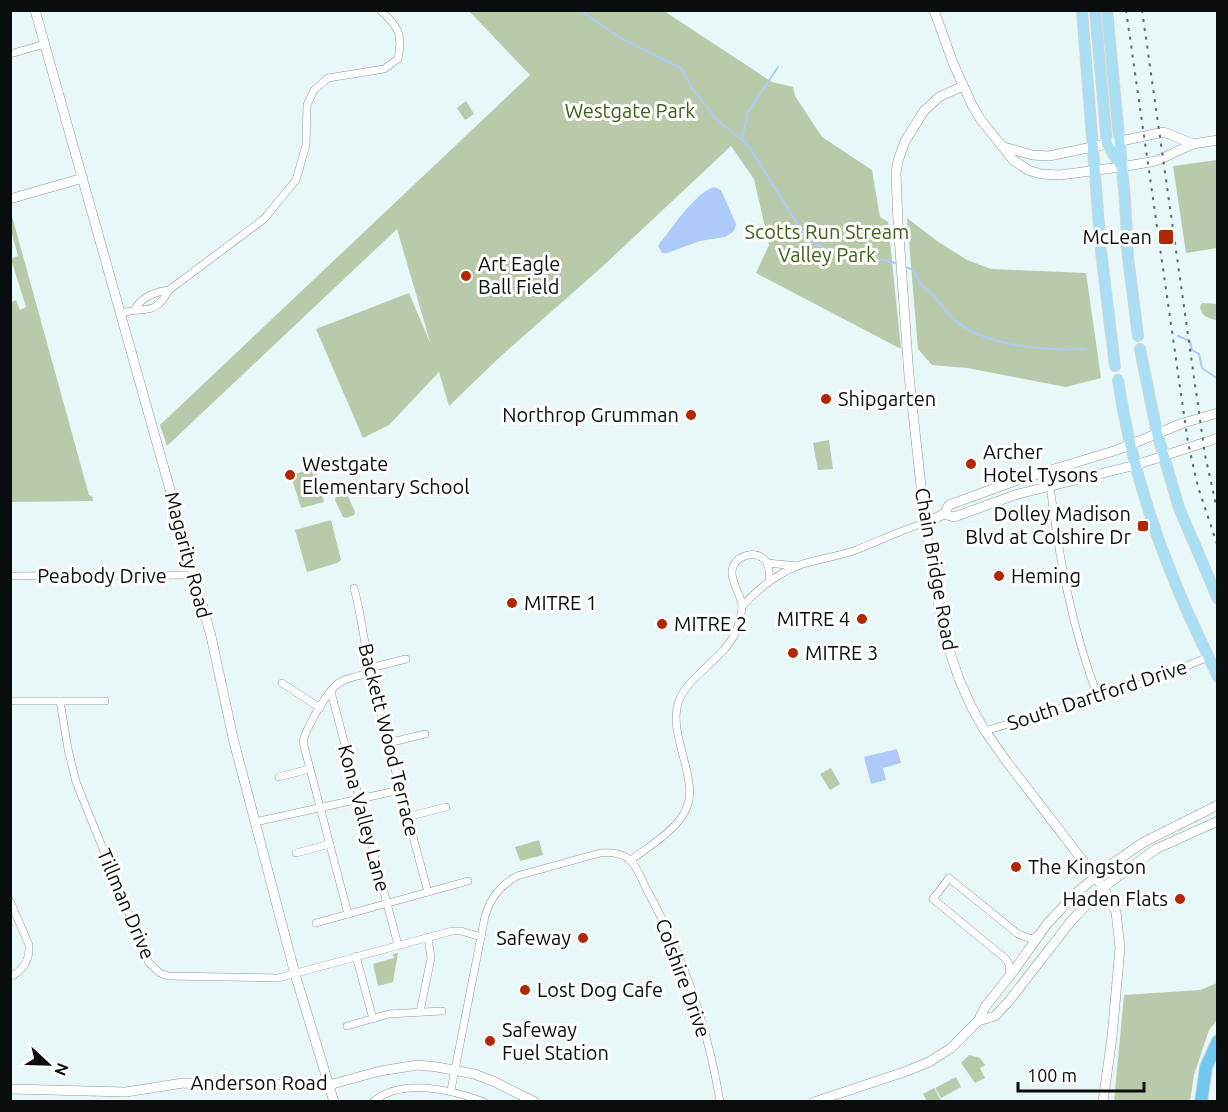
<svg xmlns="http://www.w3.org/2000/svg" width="1228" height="1112" font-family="Ubuntu,sans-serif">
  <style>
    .green { fill: #b9caab }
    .water { fill: #adcafa }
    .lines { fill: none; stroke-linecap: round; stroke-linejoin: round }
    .stream { stroke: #adcafa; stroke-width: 2 }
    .street-casing { stroke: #8b9999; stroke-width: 8 }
    .secondary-casing { stroke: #8b9999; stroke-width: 10 }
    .primary-casing { stroke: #d3d3d3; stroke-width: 12 }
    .highway-casing { stroke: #d3d3d3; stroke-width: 14 }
    .street { stroke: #fff; stroke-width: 7 }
    .secondary { stroke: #fff; stroke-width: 9 }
    .primary { stroke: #a9dff5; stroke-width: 10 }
    .highway { stroke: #6fc9ef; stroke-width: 12 }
    .rail { stroke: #616969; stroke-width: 2; stroke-dasharray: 3 6; stroke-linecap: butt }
    .poi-dot { fill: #b22700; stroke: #fff; stroke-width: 2 }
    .labels { text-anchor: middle; stroke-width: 6; stroke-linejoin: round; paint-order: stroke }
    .park-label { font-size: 20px; fill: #40601a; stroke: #fff }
    .poi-label { font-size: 20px; fill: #090d0d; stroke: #fff; text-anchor: start }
    .street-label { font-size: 20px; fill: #090d0d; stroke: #fff }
  </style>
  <rect width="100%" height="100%" fill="#e8f7f7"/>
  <g class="green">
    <path d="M 469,11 L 664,11 L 772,82 L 793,87 L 795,96 L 822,137 L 872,170 L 880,217 L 888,222 L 901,349 L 756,273 L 769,245 L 754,179 L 731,146 L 602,267 L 502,355 L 449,406 L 439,372 L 389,425 L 363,438 L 316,329 L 409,293 L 431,345 L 397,229 L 167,446 L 160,425 L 530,75 Z"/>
    <path d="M 466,101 L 474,114 L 465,120 L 457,108 Z"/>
    <path d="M 1217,160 L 1217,248 L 1186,253 L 1173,166 Z"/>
    <path d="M 10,209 L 89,495 L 92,496 L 93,501 L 11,502 L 11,302 L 16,300 L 20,310 L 26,307 L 11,259 L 18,256 L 11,230 Z"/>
    <path d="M 907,218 L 937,241 L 967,260 L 991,269 L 1086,273 L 1101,378 L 1066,387 L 967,368 L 932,365 L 918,349 Z"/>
    <path d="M 1202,303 L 1217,304 L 1217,320 C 1209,319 1201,316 1200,307 Z"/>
    <path d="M 829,440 L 833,469 L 818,470 L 813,443 Z"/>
    <path d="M 315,468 L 324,502 L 301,508 L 291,475 Z"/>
    <path d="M 344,493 L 347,494 L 355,512 L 354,515 L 346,518 L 343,517 L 335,500 L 336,497 Z"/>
    <path d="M 331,520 L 341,560 L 337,563 L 307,572 L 295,530 Z"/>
    <path d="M 831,768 L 840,784 L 830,790 L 820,774 Z"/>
    <path d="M 539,840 L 543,855 L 520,861 L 515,847 Z"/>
    <path d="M 398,953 L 393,982 L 378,986 L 373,964 L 394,958 L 393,954 Z"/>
    <path d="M 1217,983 L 1217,1020 L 1209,1030 L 1194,1075 L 1190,1101 L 1114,1101 L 1124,995 L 1200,990 Z"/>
    <path d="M 969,1055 L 980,1058 L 985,1065 L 980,1068 L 985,1078 L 975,1083 L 961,1063 Z"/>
    <path d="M 956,1077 L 961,1087 L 941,1098 L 935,1088 Z"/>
    <path d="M 934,1088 L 941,1100 L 927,1101 L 923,1094 Z"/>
  </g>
  <g class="water">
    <path d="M 714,187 L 721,190 L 736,224 L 734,231 L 725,237 L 700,241 L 667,253 L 662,253 L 658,246 L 660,243 C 673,227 695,193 714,187 Z"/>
    <path d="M 897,749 L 901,763 L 883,768 L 886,780 L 871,784 L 864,757 Z"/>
  </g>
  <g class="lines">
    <g class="stream">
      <path d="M 580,10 L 617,36 L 682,69 L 692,88 L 717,120 L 748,145 L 807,239 C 833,257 868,254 898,264"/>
      <path d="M 742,139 L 748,112 L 778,67"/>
      <path d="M 903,266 L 914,270 C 916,275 918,282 922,286 C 925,290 930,291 933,295 C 941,304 948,316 958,323 C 987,346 1049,351 1085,349"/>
      <path d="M 1178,336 L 1190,341 L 1192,350 L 1199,354 L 1202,368 L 1218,379"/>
    </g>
    <g class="street-casing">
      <g id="street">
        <path d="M 10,54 L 45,44"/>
        <path d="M 135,309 C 143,296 155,292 169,290"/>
        <path d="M 122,313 C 147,305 153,318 169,290 L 264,219 L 296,180 L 306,145 L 307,105 L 314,90 L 328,78 L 384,69 L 398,59 C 403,34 399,27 380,10"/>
        <path d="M 1050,485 C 1059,558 1072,629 1098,697"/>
        <path d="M 767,563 L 798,566"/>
        <path d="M 10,576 L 194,575"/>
        <path d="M 354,588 C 362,617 364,645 371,673 C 388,746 408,819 428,892"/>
        <path d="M 742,606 C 758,589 775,575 797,566 C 816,559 837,557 856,550 C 879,541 901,530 925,523"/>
        <path d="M 370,668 L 406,659"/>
        <path d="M 282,683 L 320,708"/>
        <path d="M 331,692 L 398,945"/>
        <path d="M 10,701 L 105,701"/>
        <path d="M 60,701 L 68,749 L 76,782 L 149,963 L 160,973 L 168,976 L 278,978 L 452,931 L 461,931 L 481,937"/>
        <path d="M 985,731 L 1156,679 L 1208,657"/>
        <path d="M 388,743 L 425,734"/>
        <path d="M 279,777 L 309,769"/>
        <path d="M 407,817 L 446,807"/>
        <path d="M 255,822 L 400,790"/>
        <path d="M 296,853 L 330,844"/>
        <path d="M 631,860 C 648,847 680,828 687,807 C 698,780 671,739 677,708 C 682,677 725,661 737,629 C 739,622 742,613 742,606 C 741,594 731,583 732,571 C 734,556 753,550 764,559 C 770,565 770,573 769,581"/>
        <path d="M 10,901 L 29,945 C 30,960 24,970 10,977"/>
        <path d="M 348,914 L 303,742 C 306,728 329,687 342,681 C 351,677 362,675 371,673"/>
        <path d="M 316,923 L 468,881"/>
        <path d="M 356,956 L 373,1019"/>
        <path d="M 1010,976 L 1009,964 L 1006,959 L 933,899 L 949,878 L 1018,934 L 1031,939 L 1038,936"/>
        <path d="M 420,1012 L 431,958 L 428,937"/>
        <path d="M 347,1026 L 389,1014 L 442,1011"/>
        <path d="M 451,1090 L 485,916 C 491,897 500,886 517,876 L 600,853 C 609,852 622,853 630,860 C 637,866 642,880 646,888 C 682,954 708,1027 720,1102"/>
        <path d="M 373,1102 C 401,1077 453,1090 484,1102"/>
      </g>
    </g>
    <g class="secondary-casing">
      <g id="secondary">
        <path d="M 35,10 L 194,575 L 211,636 L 233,738 L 295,974 L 334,1102"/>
        <path d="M 934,10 L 953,63 L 972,105 L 981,120 L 1013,160 L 1028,170 L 1041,174 L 1060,175 L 1121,167 L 1156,161 L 1193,144 L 1218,140"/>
        <path d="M 963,86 L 939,97 L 924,111 L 905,141 L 898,161 L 896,173 L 898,222 L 909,376 L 925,523 L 943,632 L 959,679 L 971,706 L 985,731 L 1007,762 L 1103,887 L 1116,912 L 1120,948 L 1112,1037 L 1103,1102"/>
        <path d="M 1004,147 L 1032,155 L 1049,156 L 1164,132 L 1193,144"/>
        <path d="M 10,199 L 83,178"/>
        <path d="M 944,514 L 949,505 L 1015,481 L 1117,450 L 1183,423 L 1218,413"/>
        <path d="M 925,523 L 944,514 L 954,517 L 1018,494 L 1136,465 L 1218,438"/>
        <path d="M 978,1021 L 995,1016 L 1009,1001 L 1072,920 L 1105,886 L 1156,849 L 1218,821"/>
        <path d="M 10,1089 L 126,1092 L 183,1083 L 329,1085 L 380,1071 L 418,1065 L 437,1067 L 474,1074 L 493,1081 L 535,1102"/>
        <path d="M 814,1102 L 907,1071 L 929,1062 L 951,1048 L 978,1021 L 985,1007 L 1015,969 L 1047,924 L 1076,893 L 1113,863 L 1144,842 L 1218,805"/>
      </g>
    </g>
    <g class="primary-casing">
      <g id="primary">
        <path d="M 1082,10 L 1101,251 L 1115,366"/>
        <path d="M 1095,10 L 1107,144 L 1120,164"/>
        <path d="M 1107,10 L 1125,200 L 1128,258 L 1138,336"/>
        <path d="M 1140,349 L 1157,433 L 1179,508 L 1218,599"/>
        <path d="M 1118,380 C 1128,448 1148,516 1174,580 C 1187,613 1203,645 1218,677"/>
      </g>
    </g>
    <g class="highway-casing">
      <path id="highway" d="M 1201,1102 L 1206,1067 L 1218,1041"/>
    </g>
    <use href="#street" class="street"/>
    <use href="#secondary" class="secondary"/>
    <use href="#primary" class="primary"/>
    <use href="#highway" class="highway"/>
    <g class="rail">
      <path d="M 1126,10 L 1188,443 L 1198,487 L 1218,547"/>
      <path d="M 1142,10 L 1205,455 L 1218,514"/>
    </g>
  </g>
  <g class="poi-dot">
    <rect x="1158" y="229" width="16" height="16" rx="3"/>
    <circle cx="466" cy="276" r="6"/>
    <circle cx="826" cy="399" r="6"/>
    <circle cx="691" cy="415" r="6"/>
    <circle cx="971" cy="464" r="6"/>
    <circle cx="290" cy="475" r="6"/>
    <rect x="1137" y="520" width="12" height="12" rx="3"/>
    <circle cx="999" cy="576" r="6"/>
    <circle cx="512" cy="603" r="6"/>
    <circle cx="862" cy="619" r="6"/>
    <circle cx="662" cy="624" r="6"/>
    <circle cx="793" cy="653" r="6"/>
    <circle cx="1016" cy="867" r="6"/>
    <circle cx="1180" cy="899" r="6"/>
    <circle cx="583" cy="938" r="6"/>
    <circle cx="525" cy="990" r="6"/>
    <circle cx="490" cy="1041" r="6"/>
  </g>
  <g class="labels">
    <g class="park-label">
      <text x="630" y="118">Westgate Park</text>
      <text x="827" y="239">Scotts Run Stream<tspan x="827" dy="23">Valley Park</tspan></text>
    </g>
    <g class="poi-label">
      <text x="1152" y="244" text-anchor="end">McLean</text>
      <text x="478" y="271">Art Eagle<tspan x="478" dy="23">Ball Field</tspan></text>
      <text x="838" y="406">Shipgarten</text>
      <text x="679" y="422" text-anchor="end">Northrop Grumman</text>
      <text x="983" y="459">Archer<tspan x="983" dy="23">Hotel Tysons</tspan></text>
      <text x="302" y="471">Westgate<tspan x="302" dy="23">Elementary School</tspan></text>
      <text x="1131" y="521" text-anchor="end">Dolley Madison<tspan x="1131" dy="23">Blvd at Colshire Dr</tspan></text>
      <text x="1011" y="583">Heming</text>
      <text x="524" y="610">MITRE 1</text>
      <text x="850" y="626" text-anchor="end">MITRE 4</text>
      <text x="674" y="631">MITRE 2</text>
      <text x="805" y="660">MITRE 3</text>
      <text x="1028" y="874">The Kingston</text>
      <text x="1168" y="906" text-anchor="end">Haden Flats</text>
      <text x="571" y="945" text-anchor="end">Safeway</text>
      <text x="537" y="997">Lost Dog Cafe</text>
      <text x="502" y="1037">Safeway<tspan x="502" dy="23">Fuel Station</tspan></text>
    </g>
    <g class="street-label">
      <text transform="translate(188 555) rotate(75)" y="7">Magarity Road</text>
      <text transform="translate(936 569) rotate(80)" y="7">Chain Bridge Road</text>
      <text x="102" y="583">Peabody Drive</text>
      <text transform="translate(1097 695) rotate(-18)" y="7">South Dartford Drive</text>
      <text transform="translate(389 740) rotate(76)" y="7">Backett Wood Terrace</text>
      <text transform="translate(364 818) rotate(75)" y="7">Kona Valley Lane</text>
      <text transform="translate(126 904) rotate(67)" y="7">Tillman Drive</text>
      <text transform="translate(683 978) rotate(70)" y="7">Colshire Drive</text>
      <text x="259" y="1090">Anderson Road</text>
    </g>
  </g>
  <rect width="1228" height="1112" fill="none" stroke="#090d0d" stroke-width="24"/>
  <g transform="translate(48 1064) rotate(112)" stroke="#ffffff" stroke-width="4.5" paint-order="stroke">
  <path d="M0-4.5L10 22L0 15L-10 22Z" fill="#090d0d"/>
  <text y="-9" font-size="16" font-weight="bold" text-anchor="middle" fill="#090d0d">N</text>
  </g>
  <path d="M1018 1082v9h126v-9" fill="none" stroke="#090d0d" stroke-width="3"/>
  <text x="1027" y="1082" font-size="18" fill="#090d0d" stroke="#ffffff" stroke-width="4.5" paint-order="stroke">100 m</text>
</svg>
